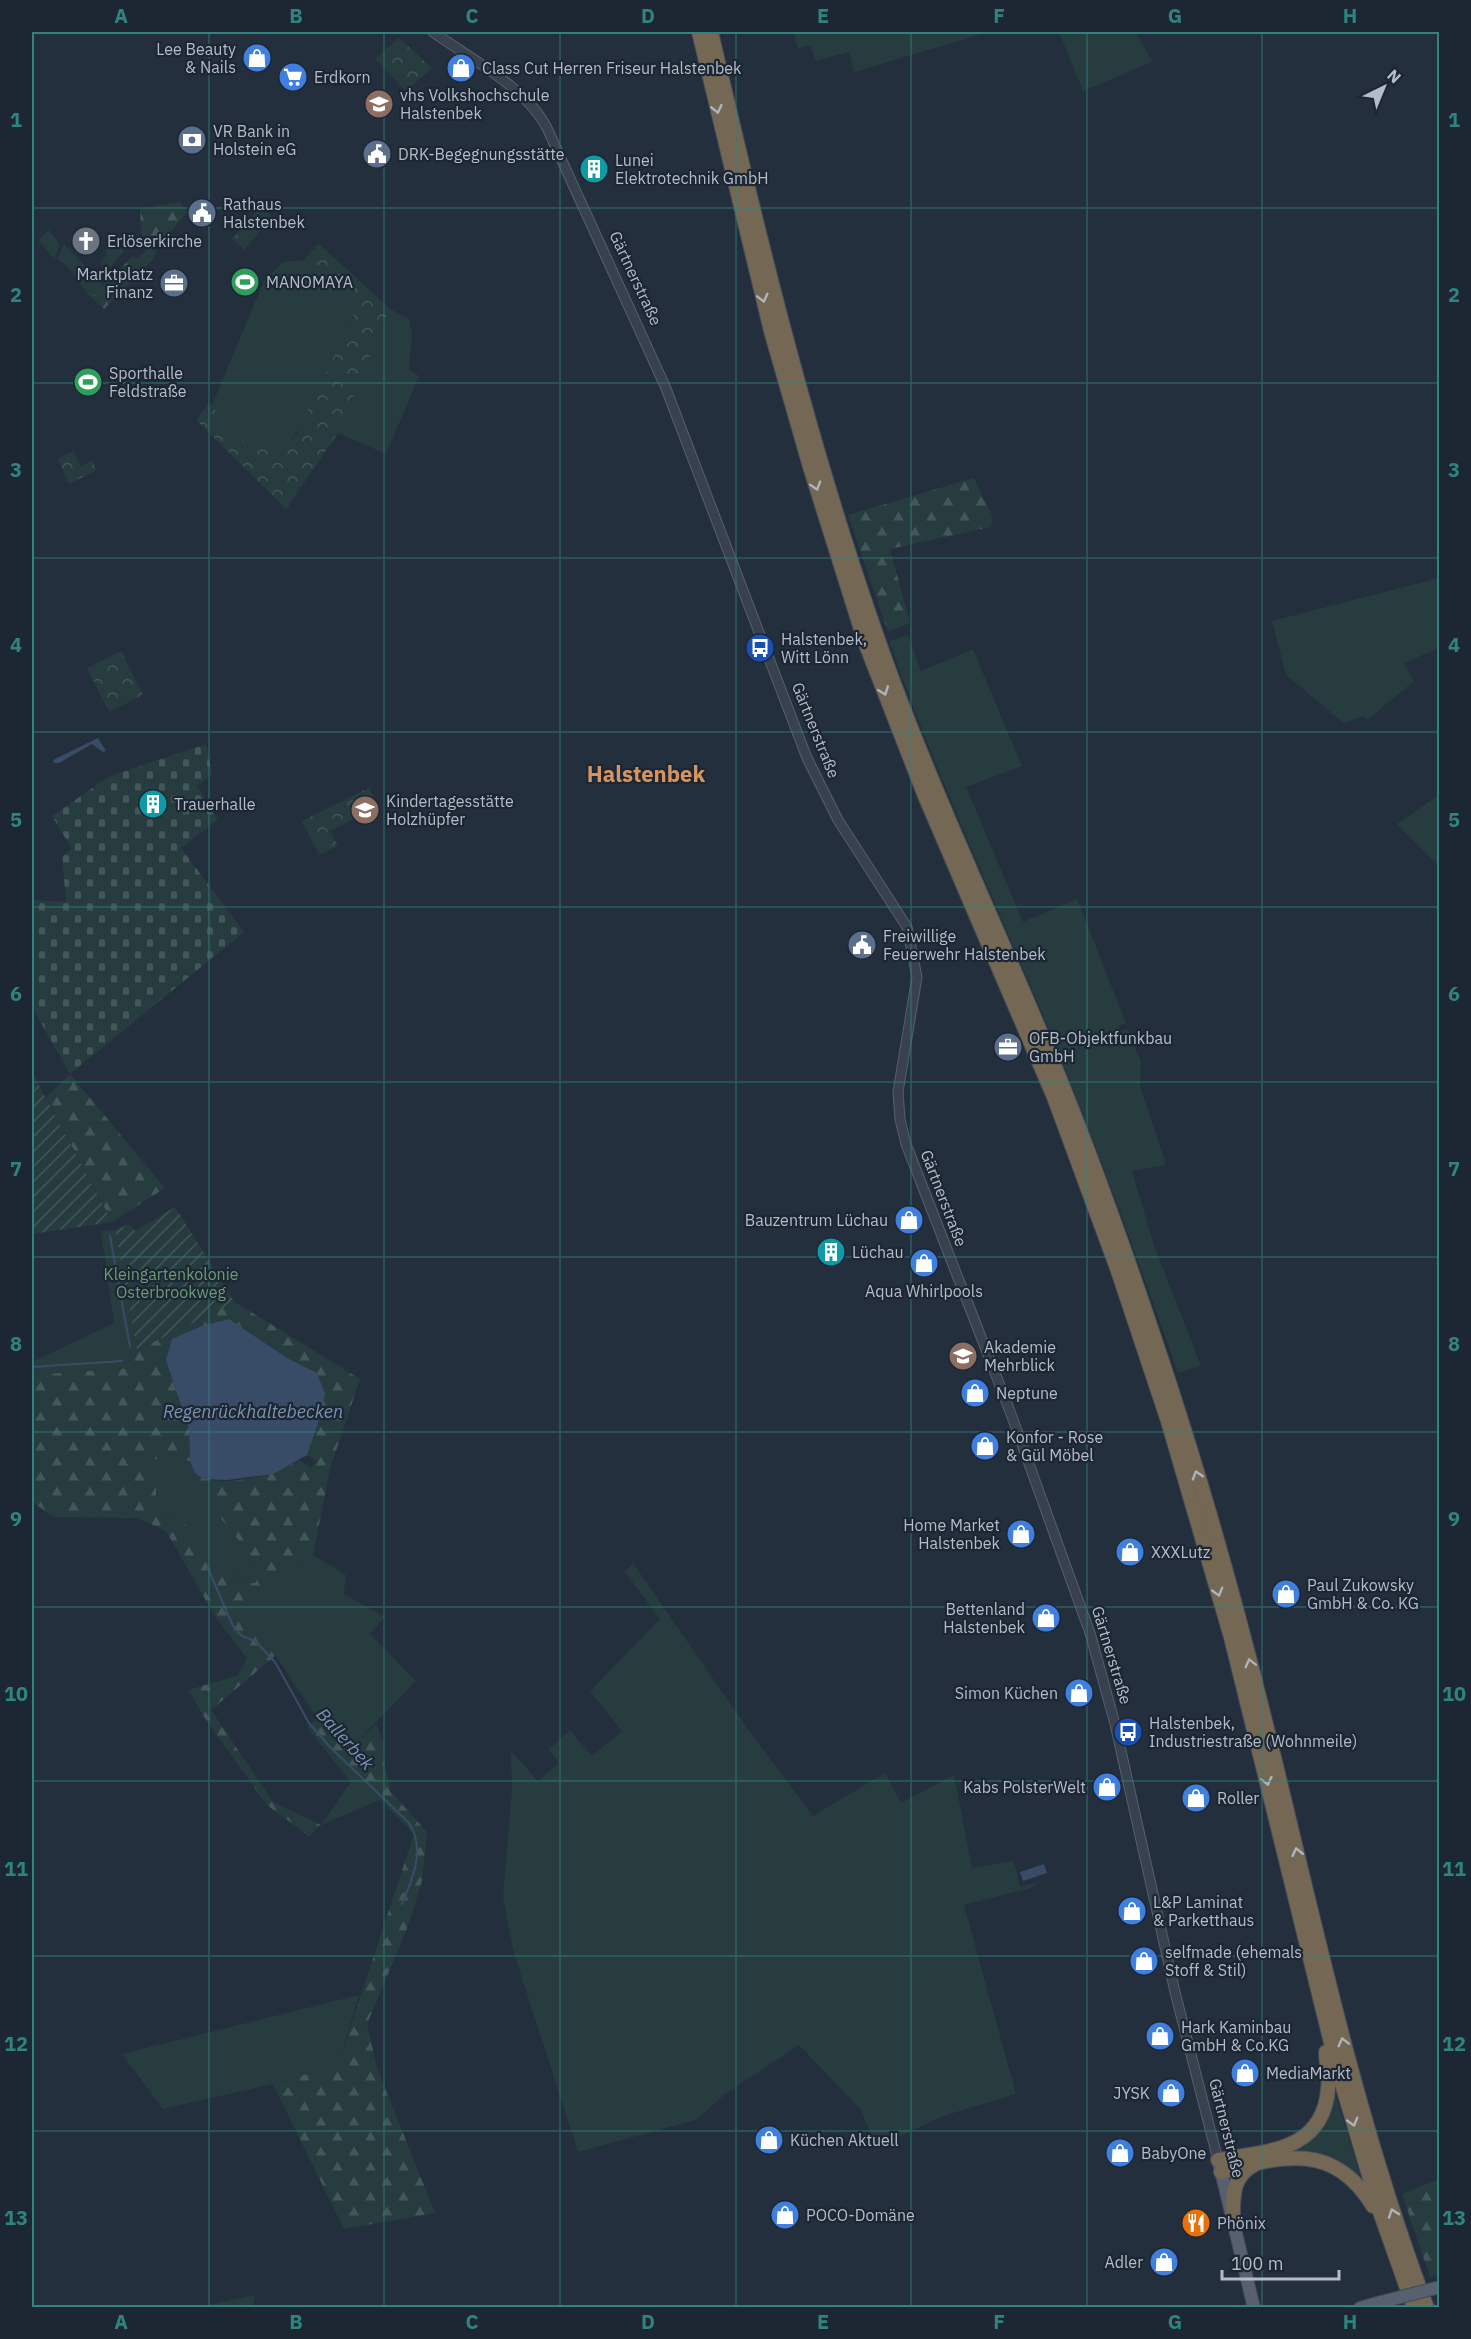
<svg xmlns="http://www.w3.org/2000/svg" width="1471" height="2339" font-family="'IBM Plex Sans',sans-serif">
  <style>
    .grass { fill: #263c3f }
    .forest { fill: url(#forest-firs); fill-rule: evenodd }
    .cemetery { fill: url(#cemetery-stones) }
    .park { fill: url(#park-crowns) }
    .garden { fill: url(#garden-furrows) }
    .water { fill: #394c67 }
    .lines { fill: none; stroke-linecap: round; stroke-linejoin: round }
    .stream { stroke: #394c67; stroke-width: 2 }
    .minor-casing { stroke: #565f6c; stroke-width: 11 }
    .major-casing { stroke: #414a57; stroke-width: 14 }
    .highway-casing { stroke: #434c59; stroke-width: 16 }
    .minor { stroke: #38414e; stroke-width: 9 }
    .major { stroke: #56606e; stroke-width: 12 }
    .highway { stroke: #746855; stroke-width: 14 }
    .major-bridge-casing { stroke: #414a57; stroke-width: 14; stroke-linecap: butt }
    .major-bridge { stroke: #56606e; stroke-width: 12 }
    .oneway { stroke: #aeb4bd }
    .grid { fill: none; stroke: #308480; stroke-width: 1.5; stroke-opacity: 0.55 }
    .labels { text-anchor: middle; stroke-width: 4.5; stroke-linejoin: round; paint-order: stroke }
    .poi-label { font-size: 16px; fill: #b4bcc9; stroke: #1d2633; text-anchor: start }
    .street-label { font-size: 16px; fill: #b4bcc9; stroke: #1d2633 }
    .park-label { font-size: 16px; fill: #6b9a76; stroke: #1d2633 }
    .water-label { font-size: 18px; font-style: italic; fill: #7c92b1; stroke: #1d2633 }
    .district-label { font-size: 22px; font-weight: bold; fill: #d59563; stroke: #1d2633 }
    .neatline { fill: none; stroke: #308480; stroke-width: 2 }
    .grid-label { font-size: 20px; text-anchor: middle; font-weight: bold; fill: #308480 }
  </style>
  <defs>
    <pattern id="forest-firs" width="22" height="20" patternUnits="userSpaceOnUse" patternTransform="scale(1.5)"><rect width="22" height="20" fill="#263c3f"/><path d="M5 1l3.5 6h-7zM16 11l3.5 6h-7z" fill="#435659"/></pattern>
    <pattern id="cemetery-stones" width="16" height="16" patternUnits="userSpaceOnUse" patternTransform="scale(1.5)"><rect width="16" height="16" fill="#263c3f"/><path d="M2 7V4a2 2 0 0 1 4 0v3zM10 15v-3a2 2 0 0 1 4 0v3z" fill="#435659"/></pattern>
    <pattern id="park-crowns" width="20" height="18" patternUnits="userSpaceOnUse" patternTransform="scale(1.5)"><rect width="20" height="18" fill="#263c3f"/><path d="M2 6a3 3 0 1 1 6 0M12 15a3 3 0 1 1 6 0" fill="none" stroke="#435659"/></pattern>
    <pattern id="garden-furrows" width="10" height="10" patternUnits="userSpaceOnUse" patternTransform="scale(1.5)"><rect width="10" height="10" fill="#263c3f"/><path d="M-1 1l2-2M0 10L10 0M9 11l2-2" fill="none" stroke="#435659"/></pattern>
  </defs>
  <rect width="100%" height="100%" fill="#242f3e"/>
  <g class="grass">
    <path d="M 793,32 L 988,32 L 854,72 L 849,52 L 815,61 L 811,45 L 798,48 Z"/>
    <path d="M 1059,32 L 1136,32 L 1152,62 L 1083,91 Z"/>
    <path d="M 49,230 L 60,245 L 54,259 L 38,240 Z"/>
    <path d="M 114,241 L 124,251 L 110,267 L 106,263 L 103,266 L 100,263 L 107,255 L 105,251 Z"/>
    <path d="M 64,244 L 103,285 L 91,297 C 79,285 73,267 57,259 Z"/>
    <path d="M 304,260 C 326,269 359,280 355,310 C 349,328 302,432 291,439 C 279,448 264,447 251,443 C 233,437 219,422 212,405 L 264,281 L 283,262 Z"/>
    <path d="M 390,309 L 409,319 L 412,334 L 409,370 L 419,376 L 386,454 L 338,433 Z"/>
    <path d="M 1439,578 L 1439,648 L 1404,663 L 1414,681 L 1367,720 L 1363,716 L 1344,723 L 1286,675 L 1272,621 Z"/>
    <path d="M 908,635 L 921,671 L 973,649 L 1022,766 L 966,787 L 1023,922 L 1077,899 L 1126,1023 L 1119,1026 L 1121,1031 L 1128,1029 L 1141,1062 L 1140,1086 L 1166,1165 L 1132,1171 L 1155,1248 L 1201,1366 L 1178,1373 C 1139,1262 1099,1151 1054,1042 C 999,908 937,778 889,641 Z"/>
    <path d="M 1439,795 L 1439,866 L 1397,824 Z"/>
    <path d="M 115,1230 L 137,1350 L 132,1368 L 32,1375 L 32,1362 L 114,1323 L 101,1231 Z"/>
    <path d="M 150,1459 L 190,1461 L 195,1473 L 192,1486 C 214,1509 248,1546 259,1575 L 255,1583 C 254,1583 246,1583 246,1583 C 236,1579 189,1527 175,1515 L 167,1520 L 156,1509 L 156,1481 L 149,1470 Z"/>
    <path d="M 313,1555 L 346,1575 L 344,1594 L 385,1617 L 370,1634 L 416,1681 L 354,1745 L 317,1718 L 241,1603 Z"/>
    <path d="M 633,1563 L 743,1722 L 813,1816 L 885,1773 L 901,1803 L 954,1775 L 972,1868 L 1014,1861 L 1020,1887 L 1039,1882 L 1031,1888 L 964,1905 L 1016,2094 L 943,2116 L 877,2147 L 860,2109 L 799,2045 L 725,2094 L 696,2120 L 578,2152 L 513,1950 L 503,1898 L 512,1788 L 511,1751 L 538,1781 L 559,1763 L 549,1749 L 570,1730 L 592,1756 L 622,1731 L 590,1691 L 660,1619 L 625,1572 Z"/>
    <path d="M 351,1782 L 380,1800 L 321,1825 Z"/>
    <path d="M 359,1995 L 338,2066 L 273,2084 L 163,2109 L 122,2054 Z"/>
    <path d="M 1334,2090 L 1362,2182 L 1280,2153 L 1300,2144 Z"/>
    <path d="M 255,2295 L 253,2307 L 199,2307 Z"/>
  </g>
  <g class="forest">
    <path d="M 180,202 L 187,212 L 156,250 L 155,257 L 104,309 L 91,297 L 133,256 L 138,259 L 148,248 L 141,232 L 140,209 Z"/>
    <path d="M 974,478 L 992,516 L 991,527 L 890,549 L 910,623 L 888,632 L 848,515 Z"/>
    <path d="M 70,1074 L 165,1188 L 112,1222 L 46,1097 Z"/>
    <path d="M 235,1302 L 360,1379 L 330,1469 L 313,1555 L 241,1603 L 276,1655 L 211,1710 L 273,1802 L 321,1825 L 309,1836 L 267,1805 L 204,1717 L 189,1690 L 238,1675 L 247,1658 L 216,1618 L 166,1531 L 137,1518 L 54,1517 L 32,1502 L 32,1375 L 131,1368 L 137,1350 ZM 229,1319 L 287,1358 L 317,1373 L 311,1442 L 307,1455 L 317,1461 L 311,1468 L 299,1460 C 276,1475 219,1491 195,1473 L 192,1486 C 213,1509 248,1546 259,1575 L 255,1583 C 254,1583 246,1583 245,1583 C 236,1579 189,1527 175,1515 L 167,1520 L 156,1509 L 156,1481 L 149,1470 L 150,1459 L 190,1461 L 189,1429 L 166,1360 Z"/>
    <path d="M 317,1718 L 354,1745 L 376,1724 L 384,1745 L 383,1759 L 391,1792 L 427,1832 L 422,1881 L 408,1926 L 367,2024 L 377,2068 L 435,2213 L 344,2229 L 273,2084 L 338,2065 L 414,1834 L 380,1800 L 351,1782 L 307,1727 Z"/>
    <path d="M 1439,2179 L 1439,2274 L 1430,2277 L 1402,2194 Z"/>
  </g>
  <path class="cemetery" d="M 206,744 L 212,774 L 197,786 L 218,819 L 181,848 L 244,932 L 70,1074 L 32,1007 L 32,900 L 66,902 L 62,856 L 72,849 L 52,816 L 110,776 Z"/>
  <g class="park">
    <path d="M 399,38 L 432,68 L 406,91 L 375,59 Z"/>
    <path d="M 261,207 L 273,218 L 244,249 L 232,239 Z"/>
    <path d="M 319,244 L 390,309 L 338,433 L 286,509 L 196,420 L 208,404 L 212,405 L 224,424 L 243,440 L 266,446 L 292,439 L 297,433 L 353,317 C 363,283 329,270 304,260 Z"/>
    <path d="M 73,451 L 81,466 L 92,461 L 97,470 L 69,484 L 58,459 Z"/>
    <path d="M 121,651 L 143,695 L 109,712 L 87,668 Z"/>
    <path d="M 369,788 L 379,807 L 330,831 L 338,846 L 319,855 L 302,821 Z"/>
  </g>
  <g class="garden">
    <path d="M 32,1072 L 112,1222 L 32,1234 Z"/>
    <path d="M 175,1207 L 235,1302 L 137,1350 L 115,1230 L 130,1224 L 135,1231 Z"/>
  </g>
  <g class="water">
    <path d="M 98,738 L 106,751 L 103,752 L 92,744 L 59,763 L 54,763 L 53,760 Z"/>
    <path d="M 229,1319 L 287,1358 L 317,1373 L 325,1394 L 321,1414 L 307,1455 L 273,1474 L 227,1480 L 203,1479 L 195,1473 L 190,1461 L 189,1429 L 166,1360 L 172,1339 L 202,1326 Z"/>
    <path d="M 1044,1864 L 1047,1873 L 1023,1881 L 1020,1872 Z"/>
  </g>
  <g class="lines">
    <g class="stream">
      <path d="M 110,1236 L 130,1347"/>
      <path d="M 32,1367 L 122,1361"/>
      <path d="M 207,1566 L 233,1626 L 242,1636 L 255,1641 L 275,1662 L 309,1723 L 330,1747 L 409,1823 C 426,1849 413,1877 402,1904"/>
    </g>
    <g class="minor-casing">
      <path id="minor" d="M 433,32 C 469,58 526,87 547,128 L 665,386 L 807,758 L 838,820 L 907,927 L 917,977 L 898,1092 L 900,1119 L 906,1144 L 1011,1414 L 1090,1633 L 1115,1724 L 1175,1992 L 1218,2160"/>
    </g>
    <g class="major-casing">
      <g id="major">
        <path d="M 1219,2163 L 1254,2308"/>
        <path d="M 1360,2308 L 1381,2302"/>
      </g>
    </g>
    <g class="highway-casing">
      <g id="highway">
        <path d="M 699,32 L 771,331 L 811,470 L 865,642 L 925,796 L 1054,1097 L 1117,1268 L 1168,1421 L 1231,1637 L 1337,2067 L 1379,2209 L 1414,2308"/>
        <path d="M 711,32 C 758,234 807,437 876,634 C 926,778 992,915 1050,1055 C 1090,1151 1125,1250 1158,1349 C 1201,1477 1238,1609 1270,1741 C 1317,1932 1357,2123 1427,2308"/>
        <path d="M 1218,2160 C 1266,2151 1323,2152 1328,2089 C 1330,2077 1326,2064 1326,2052"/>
        <path d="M 1221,2172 C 1282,2156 1333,2141 1373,2206"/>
        <path d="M 1233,2221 C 1233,2200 1231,2176 1254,2165"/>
      </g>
    </g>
    <use href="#minor" class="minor"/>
    <use href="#major" class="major"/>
    <use href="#highway" class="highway"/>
    <g class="major-bridge-casing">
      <path id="major-bridge" d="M 1381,2302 L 1440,2287"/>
    </g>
    <use href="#major-bridge" class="major-bridge"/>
  </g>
  <defs><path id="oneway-chevron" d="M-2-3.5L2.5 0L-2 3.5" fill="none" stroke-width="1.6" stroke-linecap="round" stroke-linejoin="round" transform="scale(1.5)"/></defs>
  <g class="oneway">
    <use href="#oneway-chevron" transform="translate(717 109) rotate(77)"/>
    <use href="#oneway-chevron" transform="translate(763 298) rotate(76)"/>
    <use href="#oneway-chevron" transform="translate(816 486) rotate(73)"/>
    <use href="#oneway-chevron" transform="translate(884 691) rotate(69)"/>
    <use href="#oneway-chevron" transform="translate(1197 1475) rotate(-107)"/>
    <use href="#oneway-chevron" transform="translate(1218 1592) rotate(74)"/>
    <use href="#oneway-chevron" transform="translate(1250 1663) rotate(-104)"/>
    <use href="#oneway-chevron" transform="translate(1267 1781) rotate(77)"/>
    <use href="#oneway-chevron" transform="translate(1297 1852) rotate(-103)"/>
    <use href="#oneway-chevron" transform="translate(1343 2042) rotate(-104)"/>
    <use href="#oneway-chevron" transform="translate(1353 2122) rotate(74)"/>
    <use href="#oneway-chevron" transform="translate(1393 2213) rotate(-109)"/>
  </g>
  <path class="grid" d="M 209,32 L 209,2308M 384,32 L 384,2308M 560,32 L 560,2308M 736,32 L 736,2308M 911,32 L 911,2308M 1087,32 L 1087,2308M 1262,32 L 1262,2308M 32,208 L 1440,208M 32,383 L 1440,383M 32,558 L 1440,558M 32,732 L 1440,732M 32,907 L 1440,907M 32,1082 L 1440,1082M 32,1257 L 1440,1257M 32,1432 L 1440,1432M 32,1607 L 1440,1607M 32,1781 L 1440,1781M 32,1956 L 1440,1956M 32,2131 L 1440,2131"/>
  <defs>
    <g id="shop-disc" transform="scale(1.5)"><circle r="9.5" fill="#3f7fe0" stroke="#1d2633"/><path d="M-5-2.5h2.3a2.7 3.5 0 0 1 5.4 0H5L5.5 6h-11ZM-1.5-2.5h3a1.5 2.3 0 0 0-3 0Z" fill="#fff"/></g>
    <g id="supermarket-disc" transform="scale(1.5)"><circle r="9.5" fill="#3f7fe0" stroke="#1d2633"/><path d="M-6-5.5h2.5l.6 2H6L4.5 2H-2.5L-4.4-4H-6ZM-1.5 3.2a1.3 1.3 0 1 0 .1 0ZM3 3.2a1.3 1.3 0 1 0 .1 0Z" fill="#fff"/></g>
    <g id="university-disc" transform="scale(1.5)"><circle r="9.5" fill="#8d6e63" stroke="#1d2633"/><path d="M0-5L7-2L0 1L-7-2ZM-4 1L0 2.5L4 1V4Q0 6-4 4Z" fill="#fff"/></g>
    <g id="bank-disc" transform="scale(1.5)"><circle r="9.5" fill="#5c6f8a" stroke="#1d2633"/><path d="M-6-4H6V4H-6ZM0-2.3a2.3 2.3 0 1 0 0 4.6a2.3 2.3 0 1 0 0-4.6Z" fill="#fff"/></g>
    <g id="civic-disc" transform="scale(1.5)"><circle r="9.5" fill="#5c6f8a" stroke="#1d2633"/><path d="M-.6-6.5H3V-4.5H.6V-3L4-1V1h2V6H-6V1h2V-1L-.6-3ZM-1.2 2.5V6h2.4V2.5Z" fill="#fff"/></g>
    <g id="building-disc" transform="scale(1.5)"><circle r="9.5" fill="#0f9aa8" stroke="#1d2633"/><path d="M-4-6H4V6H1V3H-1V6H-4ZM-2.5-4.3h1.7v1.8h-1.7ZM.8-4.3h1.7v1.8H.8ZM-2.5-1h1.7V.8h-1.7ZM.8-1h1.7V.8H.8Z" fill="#fff"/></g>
    <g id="church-disc" transform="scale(1.5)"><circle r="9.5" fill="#6b7280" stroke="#1d2633"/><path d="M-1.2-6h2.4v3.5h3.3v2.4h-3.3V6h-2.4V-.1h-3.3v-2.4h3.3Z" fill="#fff"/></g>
    <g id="stadium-disc" transform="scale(1.5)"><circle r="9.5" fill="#2e9e5b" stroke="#1d2633"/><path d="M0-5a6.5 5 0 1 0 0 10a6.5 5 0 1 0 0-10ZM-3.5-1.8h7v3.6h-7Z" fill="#fff"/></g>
    <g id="office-disc" transform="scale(1.5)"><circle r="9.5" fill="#5c6f8a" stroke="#1d2633"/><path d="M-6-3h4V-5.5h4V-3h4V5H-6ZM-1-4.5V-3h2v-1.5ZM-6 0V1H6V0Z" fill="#fff"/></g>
    <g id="bus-disc" transform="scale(1.5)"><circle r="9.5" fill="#1a4fb4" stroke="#1d2633"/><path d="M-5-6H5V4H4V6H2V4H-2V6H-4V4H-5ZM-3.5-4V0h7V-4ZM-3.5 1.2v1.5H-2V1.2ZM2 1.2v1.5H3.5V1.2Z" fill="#fff"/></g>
    <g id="school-disc" transform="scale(1.5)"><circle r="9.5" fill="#8d6e63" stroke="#1d2633"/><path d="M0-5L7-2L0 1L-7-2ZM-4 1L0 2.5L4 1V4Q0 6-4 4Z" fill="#fff"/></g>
    <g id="restaurant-disc" transform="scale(1.5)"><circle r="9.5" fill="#e8710a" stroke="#1d2633"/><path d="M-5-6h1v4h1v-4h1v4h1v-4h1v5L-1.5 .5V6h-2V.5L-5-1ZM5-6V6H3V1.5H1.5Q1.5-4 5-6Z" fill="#fff"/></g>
  </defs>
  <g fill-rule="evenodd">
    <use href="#shop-disc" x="257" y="58"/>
    <use href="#shop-disc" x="461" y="68"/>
    <use href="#supermarket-disc" x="293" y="77"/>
    <use href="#university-disc" x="379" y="104"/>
    <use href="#bank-disc" x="192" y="140"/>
    <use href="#civic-disc" x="377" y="154"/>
    <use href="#building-disc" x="594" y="169"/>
    <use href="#civic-disc" x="202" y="213"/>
    <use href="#church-disc" x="86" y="241"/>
    <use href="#stadium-disc" x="245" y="282"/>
    <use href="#office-disc" x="174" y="283"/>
    <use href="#stadium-disc" x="88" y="382"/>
    <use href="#bus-disc" x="760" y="648"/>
    <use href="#building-disc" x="153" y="804"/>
    <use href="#school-disc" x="365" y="810"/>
    <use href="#civic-disc" x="862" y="945"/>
    <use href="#office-disc" x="1008" y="1047"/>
    <use href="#shop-disc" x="909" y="1220"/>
    <use href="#building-disc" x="831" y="1252"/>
    <use href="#shop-disc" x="924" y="1263"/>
    <use href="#university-disc" x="963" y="1356"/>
    <use href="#shop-disc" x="975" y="1393"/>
    <use href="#shop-disc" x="985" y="1446"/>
    <use href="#shop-disc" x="1021" y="1534"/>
    <use href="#shop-disc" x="1130" y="1552"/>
    <use href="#shop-disc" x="1286" y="1594"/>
    <use href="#shop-disc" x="1046" y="1618"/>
    <use href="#shop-disc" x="1079" y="1693"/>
    <use href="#bus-disc" x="1128" y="1732"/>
    <use href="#shop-disc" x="1107" y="1787"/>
    <use href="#shop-disc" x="1196" y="1798"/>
    <use href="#shop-disc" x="1132" y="1911"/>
    <use href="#shop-disc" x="1144" y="1961"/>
    <use href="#shop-disc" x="1160" y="2036"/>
    <use href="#shop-disc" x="1245" y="2073"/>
    <use href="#shop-disc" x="1171" y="2093"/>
    <use href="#shop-disc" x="769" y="2140"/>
    <use href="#shop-disc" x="1120" y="2153"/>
    <use href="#shop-disc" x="785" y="2215"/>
    <use href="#restaurant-disc" x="1196" y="2223"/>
    <use href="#shop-disc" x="1164" y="2262"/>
  </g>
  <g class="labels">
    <g class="poi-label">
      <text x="236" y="55" text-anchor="end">Lee Beauty<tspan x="236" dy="18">&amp; Nails</tspan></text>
      <text x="482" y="74">Class Cut Herren Friseur Halstenbek</text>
      <text x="314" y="83">Erdkorn</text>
      <text x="400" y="101">vhs Volkshochschule<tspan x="400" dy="18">Halstenbek</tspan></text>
      <text x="213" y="137">VR Bank in<tspan x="213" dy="18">Holstein eG</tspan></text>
      <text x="398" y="160">DRK-Begegnungsstätte</text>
      <text x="615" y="166">Lunei<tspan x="615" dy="18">Elektrotechnik GmbH</tspan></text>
      <text x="223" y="210">Rathaus<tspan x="223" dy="18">Halstenbek</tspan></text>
      <text x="107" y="247">Erlöserkirche</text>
      <text x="153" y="280" text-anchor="end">Marktplatz<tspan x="153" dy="18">Finanz</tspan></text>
      <text x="266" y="288">MANOMAYA</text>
      <text x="109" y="379">Sporthalle<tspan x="109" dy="18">Feldstraße</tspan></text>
      <text x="781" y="645">Halstenbek,<tspan x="781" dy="18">Witt Lönn</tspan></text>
      <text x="386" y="807">Kindertagesstätte<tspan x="386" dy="18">Holzhüpfer</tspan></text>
      <text x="174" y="810">Trauerhalle</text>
      <text x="883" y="942">Freiwillige<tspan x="883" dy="18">Feuerwehr Halstenbek</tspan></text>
      <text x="1029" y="1044">OFB-Objektfunkbau<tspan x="1029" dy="18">GmbH</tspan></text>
      <text x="888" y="1226" text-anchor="end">Bauzentrum Lüchau</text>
      <text x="852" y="1258">Lüchau</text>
      <text x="924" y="1297" text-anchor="middle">Aqua Whirlpools</text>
      <text x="984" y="1353">Akademie<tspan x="984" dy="18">Mehrblick</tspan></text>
      <text x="996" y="1399">Neptune</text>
      <text x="1006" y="1443">Konfor - Rose<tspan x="1006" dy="18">&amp; Gül Möbel</tspan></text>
      <text x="1000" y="1531" text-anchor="end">Home Market<tspan x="1000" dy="18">Halstenbek</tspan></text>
      <text x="1151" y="1558">XXXLutz</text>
      <text x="1307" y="1591">Paul Zukowsky<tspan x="1307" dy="18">GmbH &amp; Co. KG</tspan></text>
      <text x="1025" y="1615" text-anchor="end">Bettenland<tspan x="1025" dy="18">Halstenbek</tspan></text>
      <text x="1058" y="1699" text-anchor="end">Simon Küchen</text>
      <text x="1149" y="1729">Halstenbek,<tspan x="1149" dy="18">Industriestraße (Wohnmeile)</tspan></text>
      <text x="1086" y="1793" text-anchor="end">Kabs PolsterWelt</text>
      <text x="1217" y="1804">Roller</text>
      <text x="1153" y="1908">L&amp;P Laminat<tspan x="1153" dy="18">&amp; Parketthaus</tspan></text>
      <text x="1165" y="1958">selfmade (ehemals<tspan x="1165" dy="18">Stoff &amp; Stil)</tspan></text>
      <text x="1181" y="2033">Hark Kaminbau<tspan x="1181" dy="18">GmbH &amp; Co.KG</tspan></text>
      <text x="1266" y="2079">MediaMarkt</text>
      <text x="1150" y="2099" text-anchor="end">JYSK</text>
      <text x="790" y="2146">Küchen Aktuell</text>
      <text x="1141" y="2159">BabyOne</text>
      <text x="806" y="2221">POCO-Domäne</text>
      <text x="1217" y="2229">Phönix</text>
      <text x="1143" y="2268" text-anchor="end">Adler</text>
    </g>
    <g class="street-label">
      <text transform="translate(636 278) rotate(65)" y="6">Gärtnerstraße</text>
      <text transform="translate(816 730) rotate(68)" y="6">Gärtnerstraße</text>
      <text transform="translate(944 1198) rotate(69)" y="6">Gärtnerstraße</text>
      <text transform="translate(1112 1655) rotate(73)" y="6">Gärtnerstraße</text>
      <text transform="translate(1227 2128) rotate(76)" y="6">Gärtnerstraße</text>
    </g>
    <g class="park-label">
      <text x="171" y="1280">Kleingartenkolonie<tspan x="171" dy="18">Osterbrookweg</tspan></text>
    </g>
    <g class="water-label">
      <text x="253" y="1418">Regenrückhaltebecken</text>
      <text transform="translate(345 1739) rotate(48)" y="6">Ballerbek</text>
    </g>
    <g class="district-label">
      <text x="646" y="782">Halstenbek</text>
    </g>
  </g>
  <rect width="1471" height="2339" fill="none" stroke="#1d2633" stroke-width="66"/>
  <g transform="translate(1384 87) rotate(43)" stroke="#1d2633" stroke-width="4.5" paint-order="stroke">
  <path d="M0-4.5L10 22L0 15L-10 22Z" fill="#b4bcc9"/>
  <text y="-9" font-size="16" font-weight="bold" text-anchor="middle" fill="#b4bcc9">N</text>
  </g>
  <path d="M1222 2270v9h117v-9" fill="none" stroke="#b4bcc9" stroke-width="3"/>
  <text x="1231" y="2270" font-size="18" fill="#b4bcc9" stroke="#1d2633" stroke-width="4.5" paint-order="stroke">100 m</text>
  <rect x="33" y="33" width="1405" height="2273" class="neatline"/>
  <g class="grid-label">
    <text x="121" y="23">A</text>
    <text x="296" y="23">B</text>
    <text x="472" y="23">C</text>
    <text x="648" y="23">D</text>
    <text x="823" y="23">E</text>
    <text x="999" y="23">F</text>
    <text x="1175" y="23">G</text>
    <text x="1350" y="23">H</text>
    <text x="16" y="127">1</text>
    <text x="1454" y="127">1</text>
    <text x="16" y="302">2</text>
    <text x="1454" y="302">2</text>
    <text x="16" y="477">3</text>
    <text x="1454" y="477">3</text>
    <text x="16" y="652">4</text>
    <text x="1454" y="652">4</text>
    <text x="16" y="827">5</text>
    <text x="1454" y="827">5</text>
    <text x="16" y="1001">6</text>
    <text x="1454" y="1001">6</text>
    <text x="16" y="1176">7</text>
    <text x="1454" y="1176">7</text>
    <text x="16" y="1351">8</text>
    <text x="1454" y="1351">8</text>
    <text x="16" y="1526">9</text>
    <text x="1454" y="1526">9</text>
    <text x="16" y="1701">10</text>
    <text x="1454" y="1701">10</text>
    <text x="16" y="1876">11</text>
    <text x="1454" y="1876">11</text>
    <text x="16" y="2051">12</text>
    <text x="1454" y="2051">12</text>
    <text x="16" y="2225">13</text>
    <text x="1454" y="2225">13</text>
    <text x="121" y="2329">A</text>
    <text x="296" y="2329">B</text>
    <text x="472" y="2329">C</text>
    <text x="648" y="2329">D</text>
    <text x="823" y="2329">E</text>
    <text x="999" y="2329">F</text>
    <text x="1175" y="2329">G</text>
    <text x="1350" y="2329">H</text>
  </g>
</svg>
